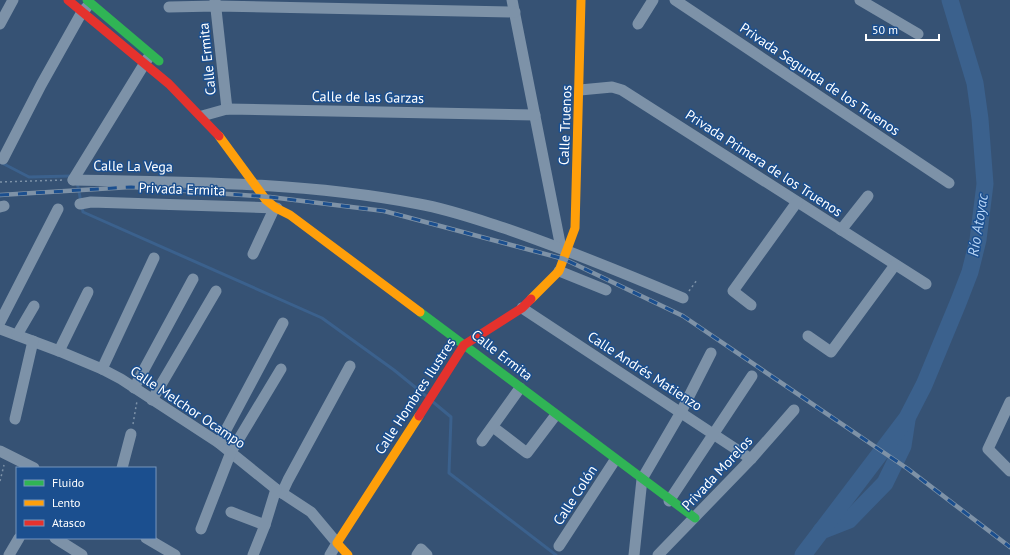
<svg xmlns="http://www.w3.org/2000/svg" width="1010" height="555" font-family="'PT Sans',sans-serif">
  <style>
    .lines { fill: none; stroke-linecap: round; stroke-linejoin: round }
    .stream { stroke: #3b618d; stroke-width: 3 }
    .river { stroke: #3b618d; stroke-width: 17 }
    .path { stroke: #7d92a8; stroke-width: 1.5; stroke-dasharray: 2 3; stroke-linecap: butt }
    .street { stroke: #7d92a8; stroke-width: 11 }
    .fast { stroke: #30b455; stroke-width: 9 }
    .slow { stroke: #ff9f0a; stroke-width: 9 }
    .jam { stroke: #e5322d; stroke-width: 9 }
    .rail-casing { stroke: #7e92a7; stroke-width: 4.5 }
    .rail { stroke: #1b4f8f; stroke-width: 3; stroke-dasharray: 9; stroke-linecap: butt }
    .labels { text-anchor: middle; stroke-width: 3; stroke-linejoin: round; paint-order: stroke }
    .street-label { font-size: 14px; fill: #fff; stroke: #1b4f8f }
    .water-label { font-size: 15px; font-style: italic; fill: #b5d3f5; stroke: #1b4f8f }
  </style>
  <rect width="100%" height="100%" fill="#365274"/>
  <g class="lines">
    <g class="stream">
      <path d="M 2,163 L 29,177 L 72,176"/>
      <path d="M 77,182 L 83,212 L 322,318 L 394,370 L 426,396"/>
      <path d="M 433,402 L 451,417 L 449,473 L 556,555"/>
    </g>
    <g class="river">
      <path d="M 821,531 L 849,520 L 885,483 L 903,446 L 907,420"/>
      <path d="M 803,555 L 907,418 L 924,385 L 958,303 L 970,272 L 978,240 L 985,184 L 980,119 L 975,83 L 950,0"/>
    </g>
    <g class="path">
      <path d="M 0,182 L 64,180"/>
      <path d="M 689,291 L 697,280"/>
      <path d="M 133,424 L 137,401"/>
      <path d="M 0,481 L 4,465"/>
    </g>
    <g class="street">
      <path d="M 215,0 L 227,109"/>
      <path d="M 512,0 L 561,248"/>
      <path d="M 675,0 L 949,183"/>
      <path d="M 860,0 L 918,34"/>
      <path d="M 169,7 L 216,6 L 515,12"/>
      <path d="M 0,24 L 13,0"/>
      <path d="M 638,24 L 653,0"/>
      <path d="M 580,90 L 612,87 L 622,90 L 926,284"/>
      <path d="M 202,116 L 227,109 L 535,115"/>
      <path d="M 3,159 L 41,85 L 82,12 L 87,7"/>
      <path d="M 73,180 C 189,182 305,182 419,204 C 448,209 476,219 504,228 C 565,249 624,273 683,298"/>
      <path d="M 73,180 L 148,58"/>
      <path d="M 80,204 L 91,202 L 277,208"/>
      <path d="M 0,207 L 4,206"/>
      <path d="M 841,230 L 868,196"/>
      <path d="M 253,254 L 274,209"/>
      <path d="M 559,271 L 606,290"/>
      <path d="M 751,305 L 733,291 L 797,202"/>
      <path d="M 522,308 L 751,459"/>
      <path d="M 0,322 L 58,209"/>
      <path d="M 0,329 L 59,351 L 102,369 L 121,379 L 219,443 L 276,489 L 311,512 L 337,543 L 330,555"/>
      <path d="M 17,335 L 34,306"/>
      <path d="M 808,336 L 831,352 L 895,265"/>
      <path d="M 59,351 L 88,292"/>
      <path d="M 102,369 L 154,258"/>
      <path d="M 134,388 L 193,279"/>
      <path d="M 152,400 L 216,291"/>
      <path d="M 1010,402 L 988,449 L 1010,471"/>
      <path d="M 15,419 L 33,341"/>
      <path d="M 493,427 L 527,453 L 555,416"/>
      <path d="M 482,441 L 520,388"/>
      <path d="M 219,443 L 283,323"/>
      <path d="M 0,451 L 34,468"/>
      <path d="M 122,468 L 131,434"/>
      <path d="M 282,493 L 288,480 L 350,366"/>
      <path d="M 669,501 L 752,376"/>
      <path d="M 231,512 L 265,525"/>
      <path d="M 201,529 L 231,452 L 281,369"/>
      <path d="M 55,538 L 82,555"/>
      <path d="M 146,538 L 175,555"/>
      <path d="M 559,546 L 615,460"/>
      <path d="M 9,555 L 19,538"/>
      <path d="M 253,555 L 265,525 L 276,489"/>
      <path d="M 417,555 L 421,549 L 427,555"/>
      <path d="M 634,555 L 642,479 L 681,412 L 711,353"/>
      <path d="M 658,555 L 751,459 L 794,410"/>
    </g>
    <g class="fast">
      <path d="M 87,0 L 159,61"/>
      <path d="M 420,312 L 695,518"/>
    </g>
    <g class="slow">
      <path d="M 219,136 L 266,200 L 276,208 L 290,215 L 420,312"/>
      <path d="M 531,299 L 559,271 L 575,228 L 581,0"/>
      <path d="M 348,555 L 337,543 L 419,416"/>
    </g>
    <g class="jam">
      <path d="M 68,0 L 169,84 L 219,136"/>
      <path d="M 419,416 L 464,345 L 522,308 L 531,299"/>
    </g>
    <g class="rail-casing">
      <path id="rail" d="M 0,195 L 131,187 L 270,197 L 384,211 L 564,259 L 683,316 L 908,469 L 1010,547"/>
    </g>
    <use href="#rail" class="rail"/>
  </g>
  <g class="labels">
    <g class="street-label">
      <text transform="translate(207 59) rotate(-96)" y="5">Calle Ermita</text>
      <text transform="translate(820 79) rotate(34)" y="5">Privada Segunda de los Truenos</text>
      <text transform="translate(368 97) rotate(1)" y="5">Calle de las Garzas</text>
      <text transform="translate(565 125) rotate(-88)" y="5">Calle Truenos</text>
      <text transform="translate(764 163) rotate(33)" y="5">Privada Primera de los Truenos</text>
      <text transform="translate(133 166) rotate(1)" y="5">Calle La Vega</text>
      <text transform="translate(182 189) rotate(2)" y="5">Privada Ermita</text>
      <text transform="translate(502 355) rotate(38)" y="5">Calle Ermita</text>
      <text transform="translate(645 371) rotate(33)" y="5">Calle Andrés Matienzo</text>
      <text transform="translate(415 396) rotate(-57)" y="5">Calle Hombres Ilustres</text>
      <text transform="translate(188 407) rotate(34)" y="5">Calle Melchor Ocampo</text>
      <text transform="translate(717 473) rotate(-47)" y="5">Privada Morelos</text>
      <text transform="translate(575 495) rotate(-57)" y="5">Calle Colón</text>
    </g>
    <g class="water-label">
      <text transform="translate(978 225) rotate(-81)" y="5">Río Atoyac</text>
    </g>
  </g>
  <rect x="16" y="467" width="140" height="72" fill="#1b4f8f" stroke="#7695bc"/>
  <rect x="24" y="480" width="20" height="6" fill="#30b455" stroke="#7695bc"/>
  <text x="52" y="487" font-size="12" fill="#ffffff">Fluido</text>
  <rect x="24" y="500" width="20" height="6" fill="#ff9f0a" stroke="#7695bc"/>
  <text x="52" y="507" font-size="12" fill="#ffffff">Lento</text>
  <rect x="24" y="520" width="20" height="6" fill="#e5322d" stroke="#7695bc"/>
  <text x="52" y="527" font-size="12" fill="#ffffff">Atasco</text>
  <path d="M866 34v6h73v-6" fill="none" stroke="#ffffff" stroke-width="2"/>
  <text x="872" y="34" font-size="12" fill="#ffffff" stroke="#1b4f8f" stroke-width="3" paint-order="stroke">50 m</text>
</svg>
